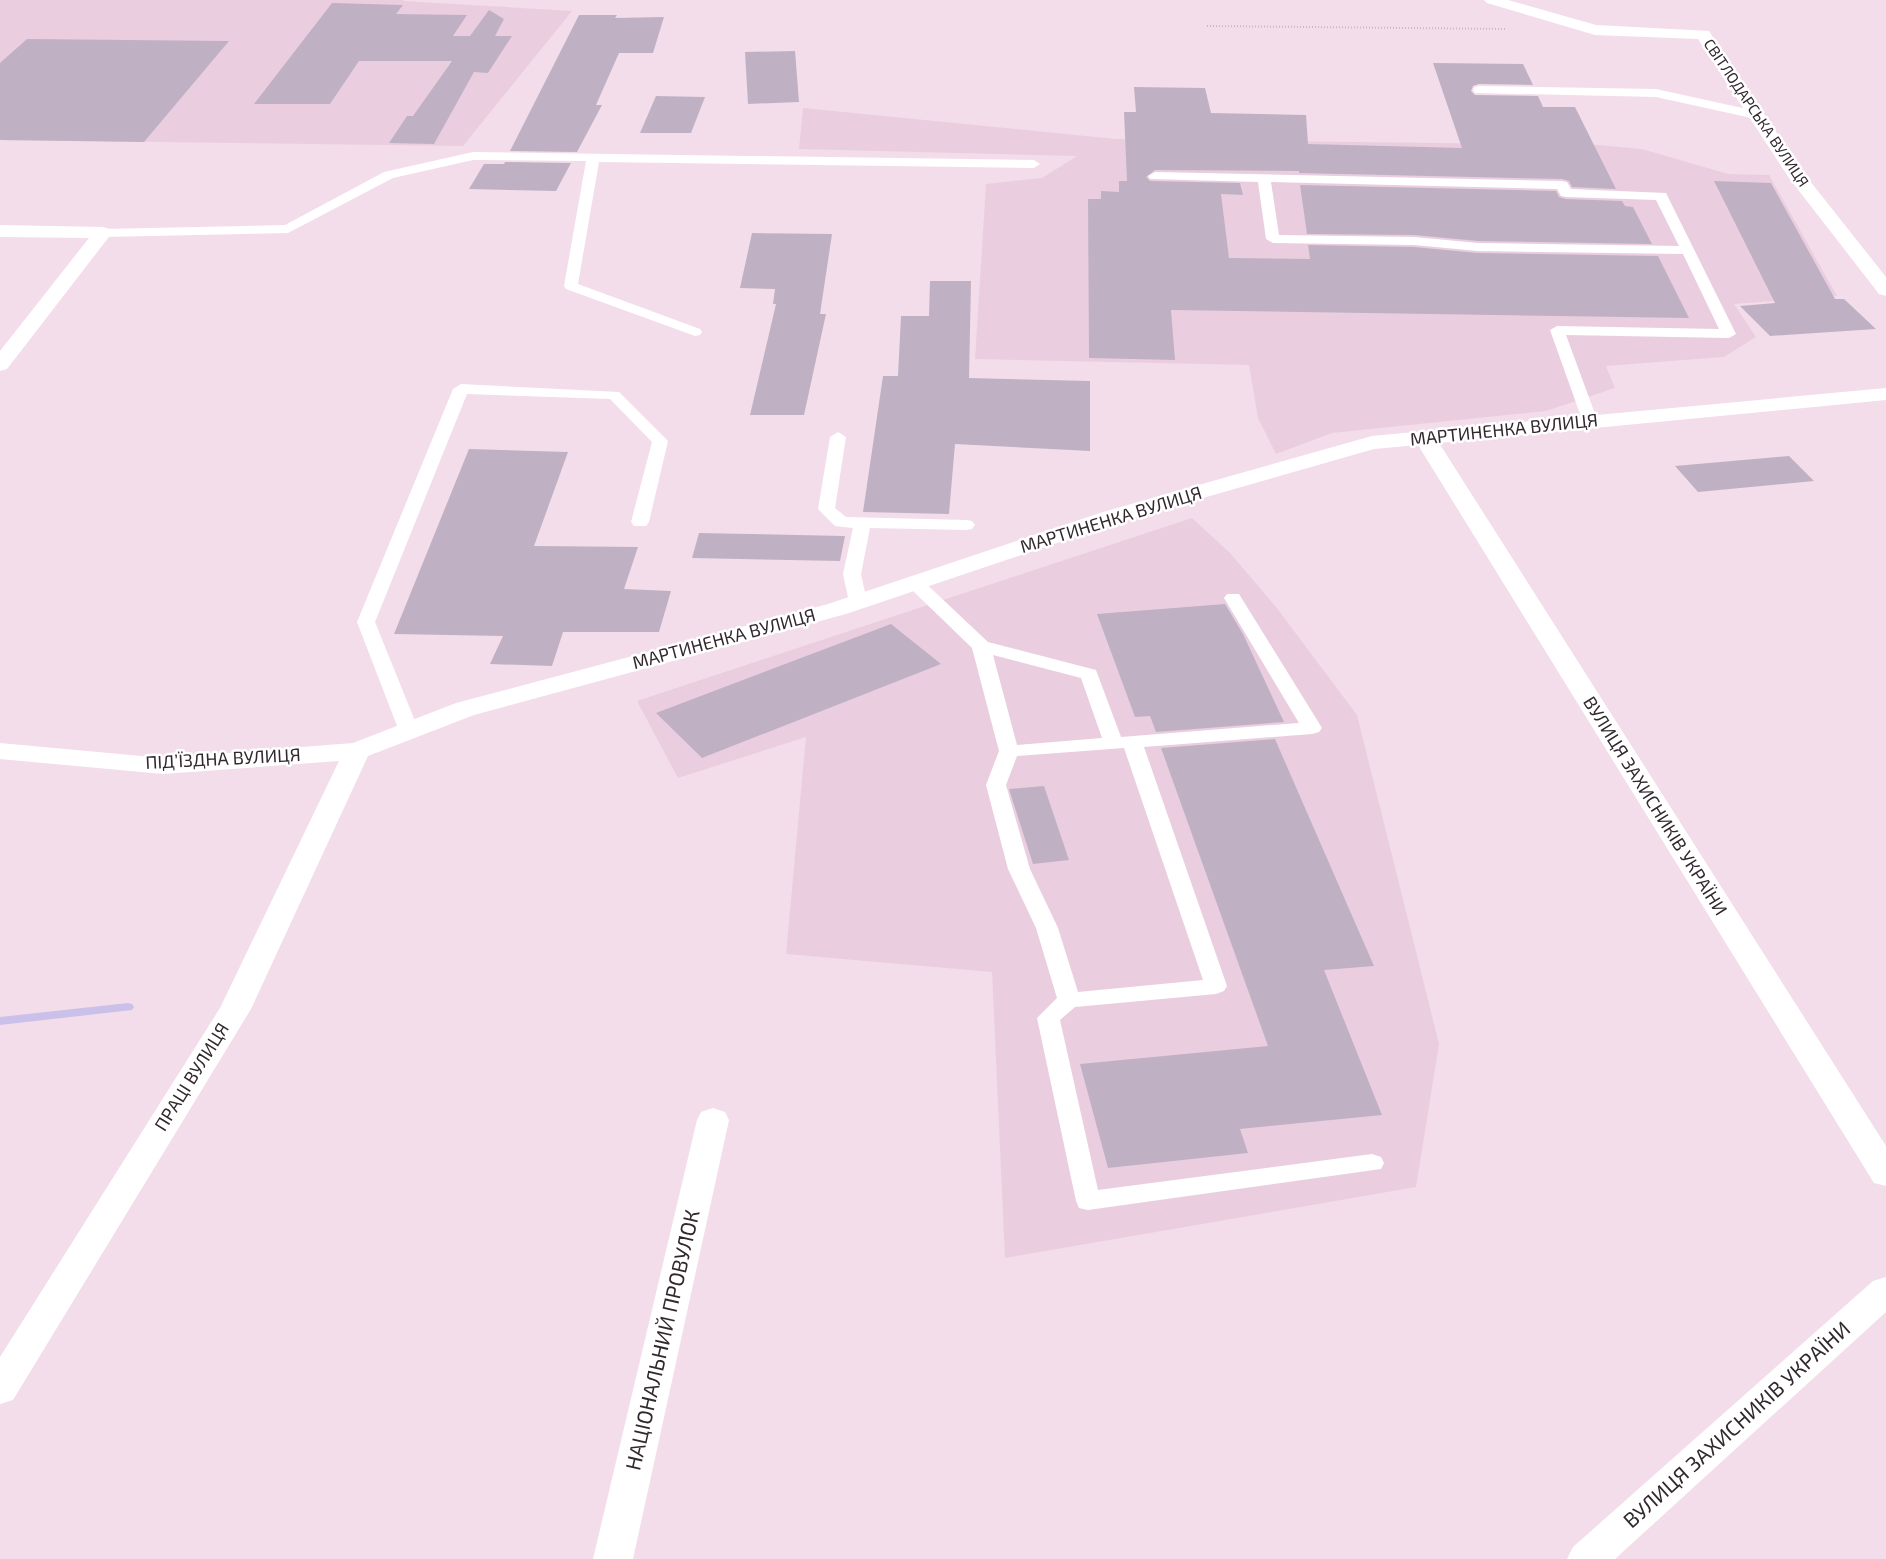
<svg xmlns="http://www.w3.org/2000/svg" width="1886" height="1559" font-family="'Exo 2',sans-serif">
  <style>
    .built { fill: #eacedf }
    .lines { fill: none; stroke-linecap: round; stroke-linejoin: round }
    .stream { fill: #cac0ea; fill-rule: evenodd }
    .building { fill: #bfb1c3 }
    .path { stroke: #a0909a; stroke-width: 2; stroke-dasharray: 0.5 2.5; stroke-linecap: butt }
    .service { fill: #fff; fill-rule: evenodd }
    .minor { fill: #fff; fill-rule: evenodd }
    .labels { text-anchor: middle; stroke-width: 5; stroke-linejoin: round; paint-order: stroke }
    .far-street-label { font-size: 15px; fill: #31292e; stroke: #fff }
    .street-label { font-size: 18px; fill: #31292e; stroke: #fff }
    .near-street-label { font-size: 21px; fill: #31292e; stroke: #fff }
  </style>
  <rect width="100%" height="100%" fill="#f3ddea"/>
  <g class="built">
    <path d="M 0,0 L 404,0 L 403,1 L 572,11 L 463,146 L 0,140 Z"/>
    <path d="M 803,108 L 1116,139 L 1598,145 L 1642,149 L 1728,174 L 1769,175 L 1837,296 L 1734,304 L 1756,337 L 1724,357 L 1606,366 L 1615,388 L 1546,411 L 1332,433 L 1276,454 L 1258,418 L 1249,365 L 975,359 L 986,184 L 1042,178 L 1077,156 L 799,149 Z"/>
    <path d="M 1192,518 L 1230,553 L 1276,607 L 1357,715 L 1439,1044 L 1416,1187 L 1005,1258 L 992,972 L 786,954 L 806,737 L 678,778 L 637,701 Z"/>
  </g>
  <g class="lines">
    <path class="stream" d="M 128,1003 L 132,1004 L 134,1007 L 132,1010 L 0,1025 L 0,1017 Z"/>
  </g>
  <g class="building">
    <path d="M 332,3 L 403,5 L 396,14 L 467,15 L 453,36 L 470,36 L 489,10 L 504,19 L 495,36 L 512,36 L 488,73 L 474,72 L 434,144 L 389,143 L 407,116 L 413,116 L 452,61 L 359,61 L 330,104 L 254,104 Z"/>
    <path d="M 579,15 L 617,15 L 615,18 L 664,17 L 653,53 L 619,53 L 596,105 L 602,105 L 577,152 L 510,151 Z"/>
    <path d="M 27,39 L 229,41 L 144,142 L 0,140 L 0,63 Z"/>
    <path d="M 795,51 L 799,102 L 748,104 L 745,52 Z"/>
    <path d="M 1433,63 L 1523,64 L 1533,85 L 1479,84 L 1473,86 L 1471,91 L 1475,95 L 1538,96 L 1543,107 L 1575,107 L 1616,189 L 1572,187 L 1569,181 L 1562,179 L 1299,173 L 1299,171 L 1155,170 L 1146,177 L 1150,181 L 1240,183 L 1243,195 L 1221,194 L 1229,258 L 1310,259 L 1308,245 L 1414,247 L 1478,253 L 1658,256 L 1689,318 L 1171,310 L 1175,360 L 1089,358 L 1088,199 L 1101,199 L 1101,191 L 1119,192 L 1119,181 L 1127,181 L 1124,112 L 1136,112 L 1134,87 L 1205,88 L 1211,113 L 1306,115 L 1308,144 L 1462,148 Z"/>
    <path d="M 656,96 L 705,97 L 691,133 L 640,133 Z"/>
    <path d="M 505,162 L 571,163 L 556,191 L 469,189 L 484,164 L 504,164 Z"/>
    <path d="M 1714,181 L 1771,183 L 1835,299 L 1844,299 L 1876,329 L 1770,336 L 1740,306 L 1775,303 Z"/>
    <path d="M 1300,185 L 1556,191 L 1559,197 L 1566,199 L 1622,201 L 1625,206 L 1633,207 L 1652,244 L 1478,241 L 1414,235 L 1307,234 Z"/>
    <path d="M 752,233 L 832,234 L 820,314 L 826,314 L 804,415 L 750,415 L 776,304 L 773,304 L 775,289 L 740,288 Z"/>
    <path d="M 930,281 L 971,281 L 969,378 L 1090,381 L 1090,451 L 955,444 L 949,514 L 863,512 L 883,376 L 898,376 L 901,316 L 929,316 Z"/>
    <path d="M 469,449 L 568,452 L 534,546 L 638,547 L 624,589 L 671,591 L 659,632 L 563,632 L 552,666 L 490,664 L 503,636 L 394,634 Z"/>
    <path d="M 1789,456 L 1814,481 L 1698,492 L 1675,466 Z"/>
    <path d="M 699,533 L 845,536 L 840,561 L 692,558 Z"/>
    <path d="M 1225,604 L 1243,634 L 1284,722 L 1156,732 L 1150,716 L 1135,717 L 1097,614 Z"/>
    <path d="M 891,624 L 941,664 L 702,758 L 656,713 Z"/>
    <path d="M 1275,739 L 1374,966 L 1324,970 L 1382,1115 L 1240,1129 L 1248,1153 L 1108,1168 L 1080,1064 L 1268,1046 L 1161,748 Z"/>
    <path d="M 1044,786 L 1069,860 L 1033,864 L 1009,789 Z"/>
  </g>
  <g class="lines">
    <path class="path" d="M 1207,26 L 1507,29"/>
    <g class="service">
      <path d="M 1479,86 L 1656,89 L 1756,111 L 1762,115 L 1756,119 L 1656,97 L 1475,93 L 1473,90 L 1475,87 Z"/>
      <path d="M 473,152 L 1034,160 L 1040,164 L 1034,168 L 599,162 L 578,284 L 700,329 L 702,332 L 700,335 L 695,336 L 566,289 L 564,286 L 586,161 L 473,160 L 393,178 L 288,233 L 103,237 L 96,233 L 103,229 L 285,225 L 384,172 Z"/>
      <path d="M 1155,172 L 1562,181 L 1567,182 L 1571,189 L 1666,193 L 1736,334 L 1729,338 L 1566,335 L 1598,422 L 1596,425 L 1584,425 L 1550,330 L 1557,326 L 1719,329 L 1683,254 L 1478,251 L 1414,245 L 1273,243 L 1266,239 L 1258,182 L 1150,179 L 1148,176 ZM 1271,182 L 1557,189 L 1561,196 L 1566,197 L 1656,200 L 1679,246 L 1478,243 L 1414,237 L 1279,235 Z"/>
      <path d="M 461,384 L 619,392 L 668,441 L 649,522 L 646,526 L 634,526 L 631,522 L 652,442 L 610,399 L 467,394 L 375,622 L 419,731 L 416,735 L 402,735 L 399,731 L 357,622 L 453,389 Z"/>
      <path d="M 838,432 L 846,437 L 835,508 L 846,517 L 966,520 L 972,521 L 975,525 L 972,529 L 966,530 L 870,528 L 861,574 L 867,602 L 864,606 L 852,606 L 849,602 L 843,574 L 853,528 L 835,526 L 818,509 L 830,437 Z"/>
      <path d="M 915,578 L 921,579 L 988,642 L 1096,670 L 1121,737 L 1299,723 L 1224,598 L 1227,594 L 1239,594 L 1322,728 L 1319,732 L 1312,734 L 1144,747 L 1227,986 L 1224,991 L 1216,994 L 1075,1007 L 1060,1020 L 1098,1190 L 1372,1154 L 1381,1157 L 1384,1163 L 1381,1169 L 1088,1210 L 1079,1208 L 1076,1201 L 1037,1018 L 1057,998 L 1036,928 L 1008,869 L 986,785 L 999,751 L 972,648 L 909,587 L 906,583 L 909,579 ZM 993,655 L 1081,678 L 1102,738 L 1017,745 ZM 1124,748 L 1203,980 L 1078,992 L 1058,928 L 1030,869 L 1006,785 L 1017,756 Z"/>
    </g>
    <g class="minor">
      <path d="M 1484,0 L 1508,0 L 1596,25 L 1709,31 L 1802,171 L 1886,277 L 1886,296 L 1879,294 L 1789,178 L 1698,39 L 1595,35 L 1487,3 Z"/>
      <path d="M 0,225 L 103,227 L 110,229 L 112,233 L 7,369 L 0,371 L 0,351 L 89,238 L 0,237 Z"/>
      <path d="M 1886,388 L 1886,400 L 1439,443 L 1886,1146 L 1886,1186 L 1874,1183 L 1418,445 L 1374,449 L 1119,522 L 846,614 L 474,715 L 368,756 L 251,1009 L 13,1400 L 0,1404 L 0,1357 L 220,1008 L 339,761 L 163,774 L 0,759 L 0,743 L 163,758 L 353,743 L 456,703 L 828,604 L 1103,512 L 1372,436 Z"/>
      <path d="M 713,1108 L 725,1112 L 729,1120 L 633,1559 L 593,1559 L 697,1120 L 701,1112 Z"/>
      <path d="M 1886,1277 L 1886,1312 L 1615,1559 L 1567,1559 L 1573,1547 L 1873,1281 Z"/>
    </g>
  </g>
  <g class="labels">
    <g class="far-street-label">
      <text transform="translate(1756 113) rotate(56)" y="5">СВІТЛОДАРСЬКА ВУЛИЦЯ</text>
    </g>
    <g class="street-label">
      <text transform="translate(1504 430) rotate(-6)" y="6">МАРТИНЕНКА ВУЛИЦЯ</text>
      <text transform="translate(1111 520) rotate(-17)" y="6">МАРТИНЕНКА ВУЛИЦЯ</text>
      <text transform="translate(724 639) rotate(-15)" y="6">МАРТИНЕНКА ВУЛИЦЯ</text>
      <text transform="translate(223 759) rotate(-3)" y="6">ПІД’ЇЗДНА ВУЛИЦЯ</text>
      <text transform="translate(1655 806) rotate(58)" y="6">ВУЛИЦЯ ЗАХИСНИКІВ УКРАЇНИ</text>
      <text transform="translate(192 1077) rotate(-58)" y="6">ПРАЦІ ВУЛИЦЯ</text>
    </g>
    <g class="near-street-label">
      <text transform="translate(663 1340) rotate(-77)" y="7">НАЦІОНАЛЬНИЙ ПРОВУЛОК</text>
      <text transform="translate(1737 1425) rotate(-42)" y="7">ВУЛИЦЯ ЗАХИСНИКІВ УКРАЇНИ</text>
    </g>
  </g>
</svg>
